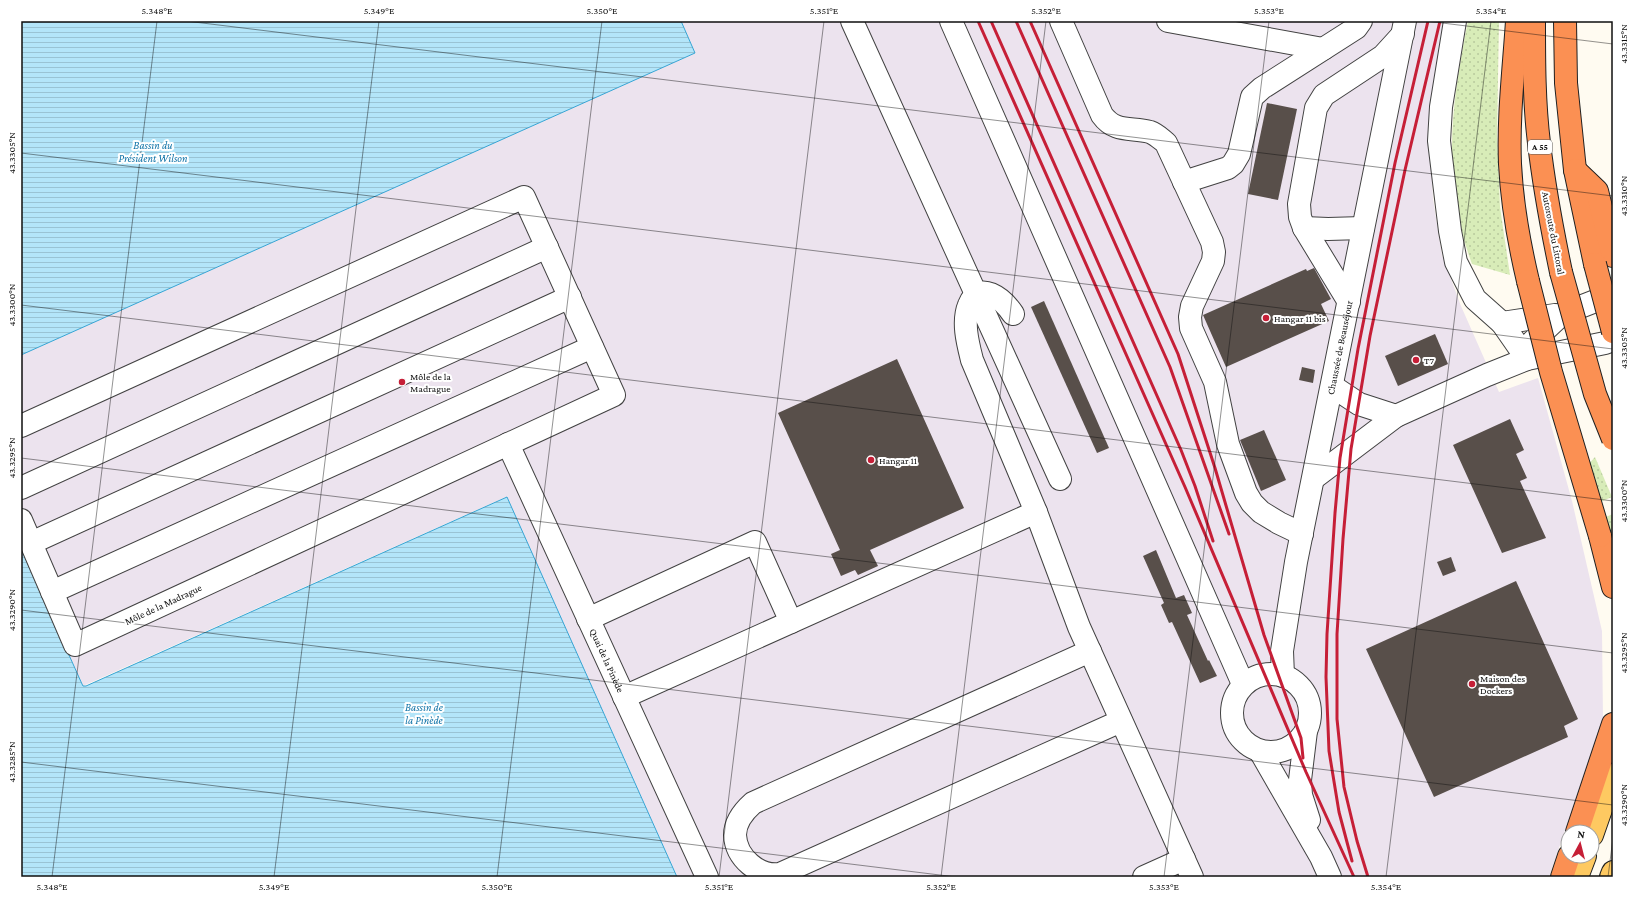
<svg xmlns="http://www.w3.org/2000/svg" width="1634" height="898" font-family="'Crimson Pro',serif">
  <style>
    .industrial { fill: #ece3ee }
    .grass { fill: url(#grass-dots) }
    .water { fill: url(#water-rules); stroke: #36a4d4 }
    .building { fill: #584f4a }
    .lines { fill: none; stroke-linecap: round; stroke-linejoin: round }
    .minor-casing { stroke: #424242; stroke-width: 24 }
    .major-casing { stroke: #202020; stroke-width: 24 }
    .highway-casing { stroke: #202020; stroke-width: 24 }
    .minor { stroke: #fff; stroke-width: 22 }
    .major { stroke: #fec961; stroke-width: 22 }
    .highway { stroke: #fb9053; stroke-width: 22 }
    .rail { stroke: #c61f37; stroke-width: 3 }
    .highway-bridge-casing { stroke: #202020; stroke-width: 24; stroke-linecap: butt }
    .highway-bridge { stroke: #fb9053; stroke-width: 22 }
    .ticks { fill: none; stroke: #0f0f0f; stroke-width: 1; stroke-opacity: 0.45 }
    .poi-dot { fill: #c61f37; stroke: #fff; stroke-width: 1.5 }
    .labels { text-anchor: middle; stroke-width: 4; stroke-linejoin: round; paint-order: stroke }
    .shield { fill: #fff; stroke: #575757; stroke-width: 1 }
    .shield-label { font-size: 9px; font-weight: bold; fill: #0f0f0f }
    .street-label { font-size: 10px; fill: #0f0f0f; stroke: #fff }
    .poi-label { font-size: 10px; fill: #0f0f0f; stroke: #fff; text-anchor: start }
    .water-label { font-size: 11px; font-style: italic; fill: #1174a8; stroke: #fff }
    .neatline { fill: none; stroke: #0f0f0f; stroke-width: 1.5 }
    .ticks-label { font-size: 10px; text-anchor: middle; fill: #0f0f0f }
  </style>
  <defs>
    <pattern id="grass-dots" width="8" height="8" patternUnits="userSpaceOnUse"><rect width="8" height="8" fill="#d8ecb8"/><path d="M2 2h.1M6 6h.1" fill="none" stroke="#b8c99d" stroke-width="1.8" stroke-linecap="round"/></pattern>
    <pattern id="water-rules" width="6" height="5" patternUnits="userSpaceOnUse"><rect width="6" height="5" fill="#b3e5f9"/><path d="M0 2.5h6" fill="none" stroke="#99c3d4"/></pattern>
  </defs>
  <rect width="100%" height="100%" fill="#fffbf1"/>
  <path class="industrial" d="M 681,21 L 1446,21 L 1430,140 L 1433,199 L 1442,255 L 1461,306 L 1499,392 L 1538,378 L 1572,501 L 1602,631 L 1603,720 L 1549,877 L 677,877 L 506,497 L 83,686 L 21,548 L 21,355 L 695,53 Z"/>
  <g class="grass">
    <path d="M 1468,21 L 1499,21 L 1497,134 L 1500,207 L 1510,275 L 1472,264 C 1441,181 1451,105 1468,21 Z"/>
    <path d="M 1595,457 L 1612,497 L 1595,504 L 1586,467 Z"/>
    <path d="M 1613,514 L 1613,558 L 1603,518 Z"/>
  </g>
  <g class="water">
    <path d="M 21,21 L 681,21 L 695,53 L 21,355 Z"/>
    <path d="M 507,497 L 677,877 L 21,877 L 21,548 L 82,684 L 83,686 L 86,686 Z"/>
  </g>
  <g class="building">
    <path d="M 1267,103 L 1297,109 L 1278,200 L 1248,194 Z"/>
    <path d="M 1314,268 L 1331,299 L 1321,304 L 1329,321 L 1226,367 L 1203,315 L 1306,269 L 1307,271 Z"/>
    <path d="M 1044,301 L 1109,448 L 1097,453 L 1031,307 Z"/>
    <path d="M 1435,334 L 1448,364 L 1398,386 L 1385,356 Z"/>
    <path d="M 897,359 L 964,508 L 870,550 L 878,566 L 858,575 L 855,570 L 841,576 L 831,554 L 840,550 L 778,413 Z"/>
    <path d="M 1302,367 L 1315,370 L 1313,383 L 1299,380 Z"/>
    <path d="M 1510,419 L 1524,450 L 1516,454 L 1527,478 L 1520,481 L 1546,538 L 1502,553 L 1453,445 Z"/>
    <path d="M 1264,430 L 1286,480 L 1261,491 L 1240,440 Z"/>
    <path d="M 1156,550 L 1176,598 L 1184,595 L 1192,613 L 1187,615 L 1208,661 L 1209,660 L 1217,676 L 1200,683 L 1172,622 L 1169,623 L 1161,605 L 1164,603 L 1143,556 Z"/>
    <path d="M 1451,557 L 1456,571 L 1443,576 L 1437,562 Z"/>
    <path d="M 1516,581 L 1578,719 L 1564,726 L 1568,737 L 1434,797 L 1366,649 Z"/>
  </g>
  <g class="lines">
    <g class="minor-casing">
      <g id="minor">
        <path d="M 852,21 L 1060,479"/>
        <path d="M 951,21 L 1243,684"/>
        <path d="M 1061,21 L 1102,115 C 1115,133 1131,127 1150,132 C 1156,134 1161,139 1166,143 L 1212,242 L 1214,252 L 1213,261 L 1192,306 L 1190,317 L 1191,328 L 1215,382 L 1228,444 L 1246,493 L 1252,503 L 1261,512 L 1279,523 L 1302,534"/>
        <path d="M 1168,21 L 1323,49"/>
        <path d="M 1455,21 L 1441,107 L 1439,141 L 1450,231 L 1456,262 L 1475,299 L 1502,323 L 1527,359"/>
        <path d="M 1184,182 L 1228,168 L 1233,164 L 1239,154 L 1252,97 L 1262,88 L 1356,28 L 1361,21"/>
        <path d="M 1304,228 L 1328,229 L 1363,228"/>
        <path d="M 1349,302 L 1304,228 L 1300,217 L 1299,204 L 1316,108 L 1324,95 L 1383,56 L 1403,34"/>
        <path d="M 1013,314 C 1003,299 979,279 969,305 C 962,322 968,344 972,360 L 1036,512 L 1079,627 L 1192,877"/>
        <path d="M 1502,323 L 1555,315"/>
        <path d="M 1529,345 L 1562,314 L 1598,300 L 1613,302"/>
        <path d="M 1332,386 L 1359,404 L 1396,416"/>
        <path d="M 21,426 L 524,197 L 614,395 L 75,645 L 21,520"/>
        <path id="s1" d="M 508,444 L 707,877"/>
        <path d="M 1314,478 L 1396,416 L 1487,375 L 1527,359 L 1605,343 L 1613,340"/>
        <path d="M 21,488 L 547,247"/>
        <path d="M 31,543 L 570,297"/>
        <path d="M 52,592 L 592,347"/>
        <path d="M 588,619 L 755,542 L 791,622 L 1036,512"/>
        <path d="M 1090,651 L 753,803 C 744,811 735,822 735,835 C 736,858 759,877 780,874 L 1121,721"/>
        <circle cx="1271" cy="713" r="39"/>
        <path id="s2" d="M 1283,676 L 1282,651 L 1296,562 L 1405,21"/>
        <path d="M 624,697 L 791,622"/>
        <path d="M 1306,731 L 1300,780 L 1301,795 L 1309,820"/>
        <path d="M 1260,751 L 1321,857 L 1330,877"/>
        <path d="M 1144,877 L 1184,859"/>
      </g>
    </g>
    <g class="major-casing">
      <g id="major">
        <path d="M 1592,835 L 1613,775"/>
        <path d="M 1577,877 L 1585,856"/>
        <path d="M 1611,877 L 1613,872"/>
      </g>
    </g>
    <g class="highway-casing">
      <g id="highway">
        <path d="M 1517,21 C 1514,68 1508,116 1510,164 C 1512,204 1519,243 1528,281"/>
        <path d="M 1534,21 C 1534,61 1534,102 1539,143 C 1544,186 1552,229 1561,272"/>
        <path d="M 1565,21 L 1566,83 L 1575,170 L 1595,264"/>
        <path d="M 1575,170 L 1597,191 L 1613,256"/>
        <path d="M 1600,536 L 1613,587"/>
        <path d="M 1577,832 L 1613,724"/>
        <path d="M 1562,877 L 1569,856"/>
      </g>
    </g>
    <use href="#minor" class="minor"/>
    <use href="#major" class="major"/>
    <use href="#highway" class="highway"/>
    <g class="rail">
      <path d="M 978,21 L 1185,487 L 1306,772 L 1354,877"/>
      <path d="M 991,21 L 1181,450 L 1195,486 L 1213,541"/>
      <path d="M 1016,21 L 1170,367 L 1229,534"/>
      <path d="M 1030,21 L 1178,354 L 1215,468 L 1264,635 L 1301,738 L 1303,758"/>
      <path d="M 1352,861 L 1339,812 L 1329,751 L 1326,677 L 1327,634 L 1335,513 L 1340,458 L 1358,349 L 1395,163 L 1428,21"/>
      <path d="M 1368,877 L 1357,841 L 1344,787 L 1337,719 L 1337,634 L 1343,539 L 1351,449 L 1370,336 L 1405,170 L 1440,21"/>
    </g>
    <g class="highway-bridge-casing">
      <g id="highway-bridge">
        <path d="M 1595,264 L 1613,332"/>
        <path d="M 1561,272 L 1595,394 L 1613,439"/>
        <path d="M 1528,281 L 1551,372 L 1600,536"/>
      </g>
    </g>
    <use href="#highway-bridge" class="highway-bridge"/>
  </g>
  <path class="ticks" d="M 186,21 L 1613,196M 1426,21 L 1613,44M 21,153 L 1613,349M 21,305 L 1613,501M 21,458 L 1613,653M 21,610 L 1613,805M 21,762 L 956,877M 52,877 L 157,21M 274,877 L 379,21M 497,877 L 602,21M 719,877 L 824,21M 941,877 L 1046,21M 1164,877 L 1269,21M 1386,877 L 1491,21M 1608,877 L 1613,838"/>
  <g class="poi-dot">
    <circle cx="1266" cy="318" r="4"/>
    <circle cx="1416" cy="360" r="4"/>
    <circle cx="402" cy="382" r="4"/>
    <circle cx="871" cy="460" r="4"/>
    <circle cx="1472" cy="684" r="4"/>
  </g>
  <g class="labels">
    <rect class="shield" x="1528" y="140" width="24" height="14" rx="3"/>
    <g class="shield-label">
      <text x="1540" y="150">A 55</text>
    </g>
    <g class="street-label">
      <text transform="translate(1554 233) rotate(79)" y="4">Autoroute du Littoral</text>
      <text dy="4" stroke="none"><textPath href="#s2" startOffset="334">Chaussée de Beauséjour</textPath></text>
      <text transform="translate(163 604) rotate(-25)" y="4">Môle de la Madrague</text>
      <text dy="4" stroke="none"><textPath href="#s1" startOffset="238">Quai de la Pinède</textPath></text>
    </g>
    <g class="poi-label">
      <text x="1274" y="322">Hangar 11 bis</text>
      <text x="1424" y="364">T7</text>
      <text x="410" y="380">Môle de la<tspan x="410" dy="12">Madrague</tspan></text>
      <text x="879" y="464">Hangar 11</text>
      <text x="1480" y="682">Maison des<tspan x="1480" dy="12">Dockers</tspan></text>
    </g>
    <g class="water-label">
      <text x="153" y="149">Bassin du<tspan x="153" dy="13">Président Wilson</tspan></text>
      <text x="424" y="711">Bassin de<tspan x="424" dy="13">la Pinède</tspan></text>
    </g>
  </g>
  <rect width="1634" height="898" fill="none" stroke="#ffffff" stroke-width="44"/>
  <g transform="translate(1580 844) rotate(7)"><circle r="19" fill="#ffffff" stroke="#9f9f9f"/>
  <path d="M0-3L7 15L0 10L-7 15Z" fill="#c61f37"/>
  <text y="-6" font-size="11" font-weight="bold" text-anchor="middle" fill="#0f0f0f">N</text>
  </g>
  <rect x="22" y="22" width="1590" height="854" class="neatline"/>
  <g class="ticks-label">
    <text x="157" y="14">5.348°E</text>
    <text x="379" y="14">5.349°E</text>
    <text x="602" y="14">5.350°E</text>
    <text x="824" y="14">5.351°E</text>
    <text x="1046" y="14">5.352°E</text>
    <text x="1269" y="14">5.353°E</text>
    <text x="1491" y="14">5.354°E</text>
    <text transform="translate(1623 44) rotate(-90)" y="4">43.3315°N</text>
    <text transform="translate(11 153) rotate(-90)" y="4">43.3305°N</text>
    <text transform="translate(1623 196) rotate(-90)" y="4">43.3310°N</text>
    <text transform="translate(11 305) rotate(-90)" y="4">43.3300°N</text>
    <text transform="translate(1623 348) rotate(-90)" y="4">43.3305°N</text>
    <text transform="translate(11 458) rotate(-90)" y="4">43.3295°N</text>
    <text transform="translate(1623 501) rotate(-90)" y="4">43.3300°N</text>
    <text transform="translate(11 610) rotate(-90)" y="4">43.3290°N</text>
    <text transform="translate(1623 653) rotate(-90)" y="4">43.3295°N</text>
    <text transform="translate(11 762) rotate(-90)" y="4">43.3285°N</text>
    <text transform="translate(1623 805) rotate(-90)" y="4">43.3290°N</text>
    <text x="52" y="890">5.348°E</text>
    <text x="274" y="890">5.349°E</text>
    <text x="497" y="890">5.350°E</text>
    <text x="719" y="890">5.351°E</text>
    <text x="941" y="890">5.352°E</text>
    <text x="1164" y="890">5.353°E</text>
    <text x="1386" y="890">5.354°E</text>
  </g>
</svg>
